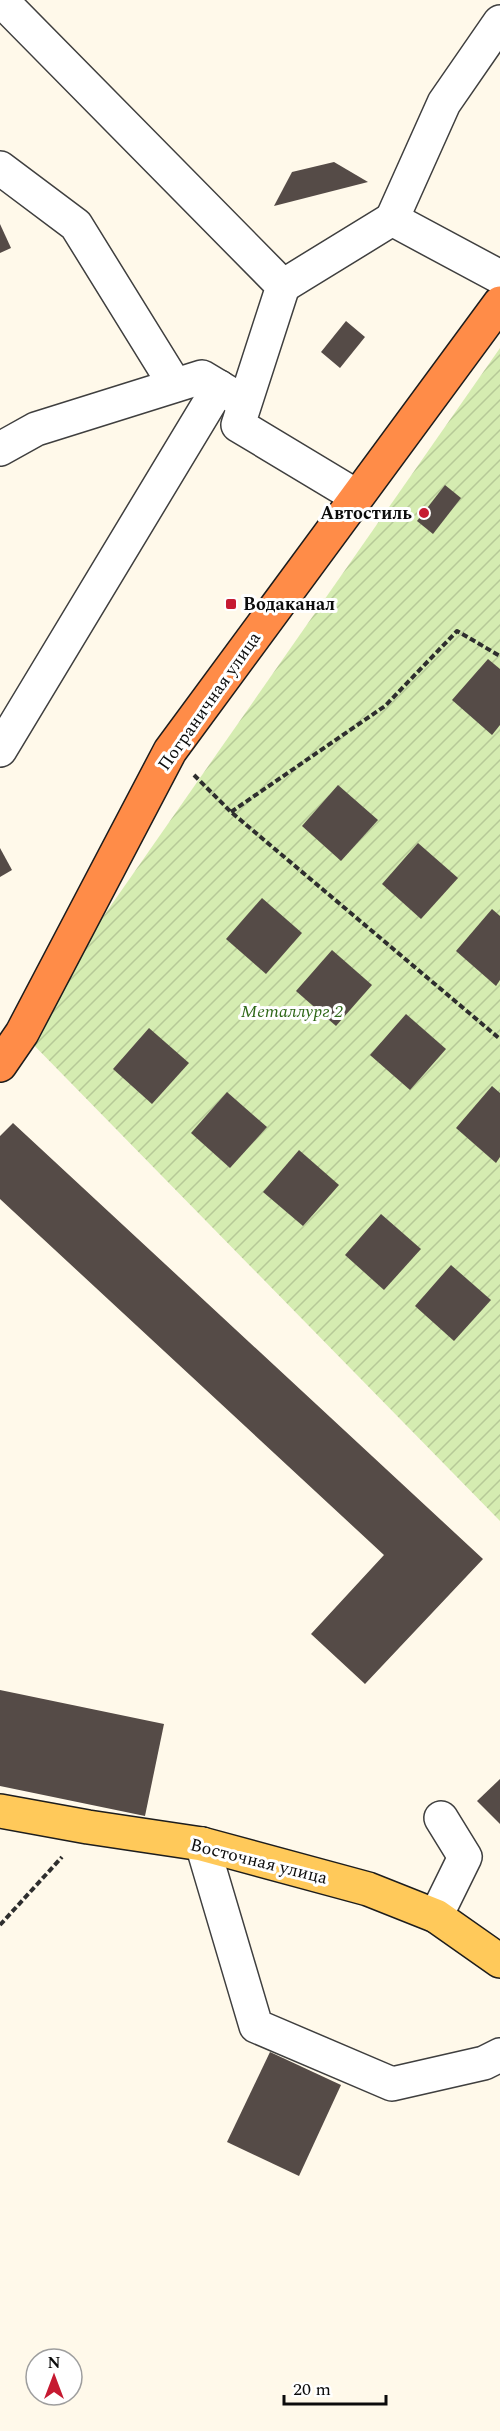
<svg xmlns="http://www.w3.org/2000/svg" width="500" height="2431" font-family="Spectral,serif">
  <style>
    .garden { fill: url(#garden-furrows) }
    .building { fill: #554b47 }
    .lines { fill: none; stroke-linecap: round; stroke-linejoin: round }
    .minor-casing { stroke: #3f3f3f; stroke-width: 36 }
    .major-casing { stroke: #1d1d1d; stroke-width: 36 }
    .highway-casing { stroke: #1d1d1d; stroke-width: 36 }
    .path { stroke: #2e2e2e; stroke-width: 4; stroke-dasharray: 6 3; stroke-linecap: butt }
    .minor { stroke: #fff; stroke-width: 33 }
    .major { stroke: #ffc95a; stroke-width: 33 }
    .highway { stroke: #ff8c48; stroke-width: 33 }
    .poi-dot { fill: #c61a31; stroke: #fff; stroke-width: 2 }
    .labels { text-anchor: middle; stroke-width: 6; stroke-linejoin: round; paint-order: stroke }
    .poi-label { font-size: 18px; font-weight: bold; fill: #0c0c0c; stroke: #fff; text-anchor: end }
    .street-label { font-size: 18px; fill: #0c0c0c; stroke: #fff }
    .park-label { font-size: 18px; font-style: italic; fill: #2f6818; stroke: #fff }
  </style>
  <defs>
    <pattern id="garden-furrows" width="10" height="10" patternUnits="userSpaceOnUse" patternTransform="scale(1.5)"><rect width="10" height="10" fill="#d5ecb1"/><path d="M-1 1l2-2M0 10L10 0M9 11l2-2" fill="none" stroke="#b6c997"/></pattern>
  </defs>
  <rect width="100%" height="100%" fill="#fff9ea"/>
  <path class="garden" d="M 500,348 L 500,1521 L 22,1033 Z"/>
  <g class="building">
    <path d="M 334,162 L 368,182 L 274,206 L 292,172 Z"/>
    <path d="M 0,224 L 11,248 L 0,253 Z"/>
    <path d="M 346,321 L 365,337 L 340,368 L 321,352 Z"/>
    <path d="M 445,485 L 461,498 L 433,534 L 417,521 Z"/>
    <path d="M 488,659 L 500,669 L 500,725 L 492,735 L 452,700 Z"/>
    <path d="M 338,785 L 378,820 L 341,861 L 302,826 Z"/>
    <path d="M 418,843 L 458,878 L 421,919 L 382,884 Z"/>
    <path d="M 0,848 L 12,870 L 0,877 Z"/>
    <path d="M 262,898 L 302,933 L 266,974 L 226,939 Z"/>
    <path d="M 492,909 L 500,916 L 500,980 L 496,986 L 456,951 Z"/>
    <path d="M 332,950 L 372,985 L 336,1026 L 296,991 Z"/>
    <path d="M 406,1014 L 446,1049 L 410,1090 L 370,1055 Z"/>
    <path d="M 149,1028 L 189,1063 L 152,1104 L 113,1069 Z"/>
    <path d="M 492,1086 L 500,1093 L 500,1157 L 496,1163 L 456,1128 Z"/>
    <path d="M 227,1092 L 267,1127 L 230,1168 L 191,1133 Z"/>
    <path d="M 13,1123 L 483,1559 L 365,1684 L 311,1634 L 384,1555 L 0,1199 L 0,1136 Z"/>
    <path d="M 299,1150 L 339,1185 L 303,1226 L 263,1192 Z"/>
    <path d="M 381,1214 L 421,1249 L 384,1290 L 345,1255 Z"/>
    <path d="M 451,1265 L 491,1300 L 454,1341 L 415,1306 Z"/>
    <path d="M 0,1690 L 164,1724 L 145,1816 L 0,1786 Z"/>
    <path d="M 500,1779 L 500,1824 L 477,1801 Z"/>
    <path d="M 270,2052 L 341,2085 L 299,2176 L 227,2142 Z"/>
  </g>
  <g class="lines">
    <g class="minor-casing">
      <g id="minor">
        <path d="M 1,0 L 283,286 L 238,425 L 356,496"/>
        <path d="M 0,168 L 76,225 L 175,385"/>
        <path d="M 392,219 L 444,103 L 500,22"/>
        <path d="M 283,286 L 392,219 L 500,277"/>
        <path d="M 0,449 L 36,429 L 202,377 L 237,398"/>
        <path d="M 0,750 L 219,387"/>
        <path d="M 202,1844 L 256,2026 L 392,2084 L 484,2063 L 500,2055"/>
        <path d="M 436,1916 L 465,1857 L 441,1818"/>
      </g>
    </g>
    <g class="major-casing">
      <path id="major" d="M 0,1811 L 88,1827 L 202,1844 L 368,1889 L 436,1916 L 500,1961"/>
    </g>
    <g class="highway-casing">
      <path id="highway" d="M 0,1065 L 22,1033 L 170,751 L 500,303"/>
    </g>
    <g class="path">
      <path d="M 194,775 L 231,812 L 500,1039"/>
      <path d="M 231,812 L 385,706 L 457,631 L 500,656"/>
      <path d="M 0,1925 L 62,1857"/>
    </g>
    <use href="#minor" class="minor"/>
    <use href="#major" class="major"/>
    <use href="#highway" class="highway"/>
  </g>
  <g class="poi-dot">
    <circle cx="424" cy="513" r="6"/>
    <rect x="225" y="598" width="12" height="12" rx="3"/>
  </g>
  <g class="labels">
    <g class="poi-label">
      <text x="412" y="519">Автостиль</text>
      <text x="243" y="610" text-anchor="start">Водаканал</text>
    </g>
    <g class="street-label">
      <text transform="translate(209 701) rotate(-55)" y="6">Пограничная улица</text>
      <text transform="translate(259 1861) rotate(14)" y="6">Восточная улица</text>
    </g>
    <g class="park-label">
      <text x="292" y="1017">Металлург 2</text>
    </g>
  </g>
  <g transform="translate(54 2377)"><circle r="28" fill="#ffffff" stroke="#9e9e9e" stroke-width="1.5"/>
  <path d="M0-4.5L10 22L0 15L-10 22Z" fill="#c61a31"/>
  <text y="-9" font-size="16" font-weight="bold" text-anchor="middle" fill="#0c0c0c">N</text>
  </g>
  <path d="M284 2395v9h102v-9" fill="none" stroke="#0c0c0c" stroke-width="3"/>
  <text x="293" y="2395" font-size="18" fill="#0c0c0c" stroke="#ffffff" stroke-width="4.5" paint-order="stroke">20 m</text>
</svg>
